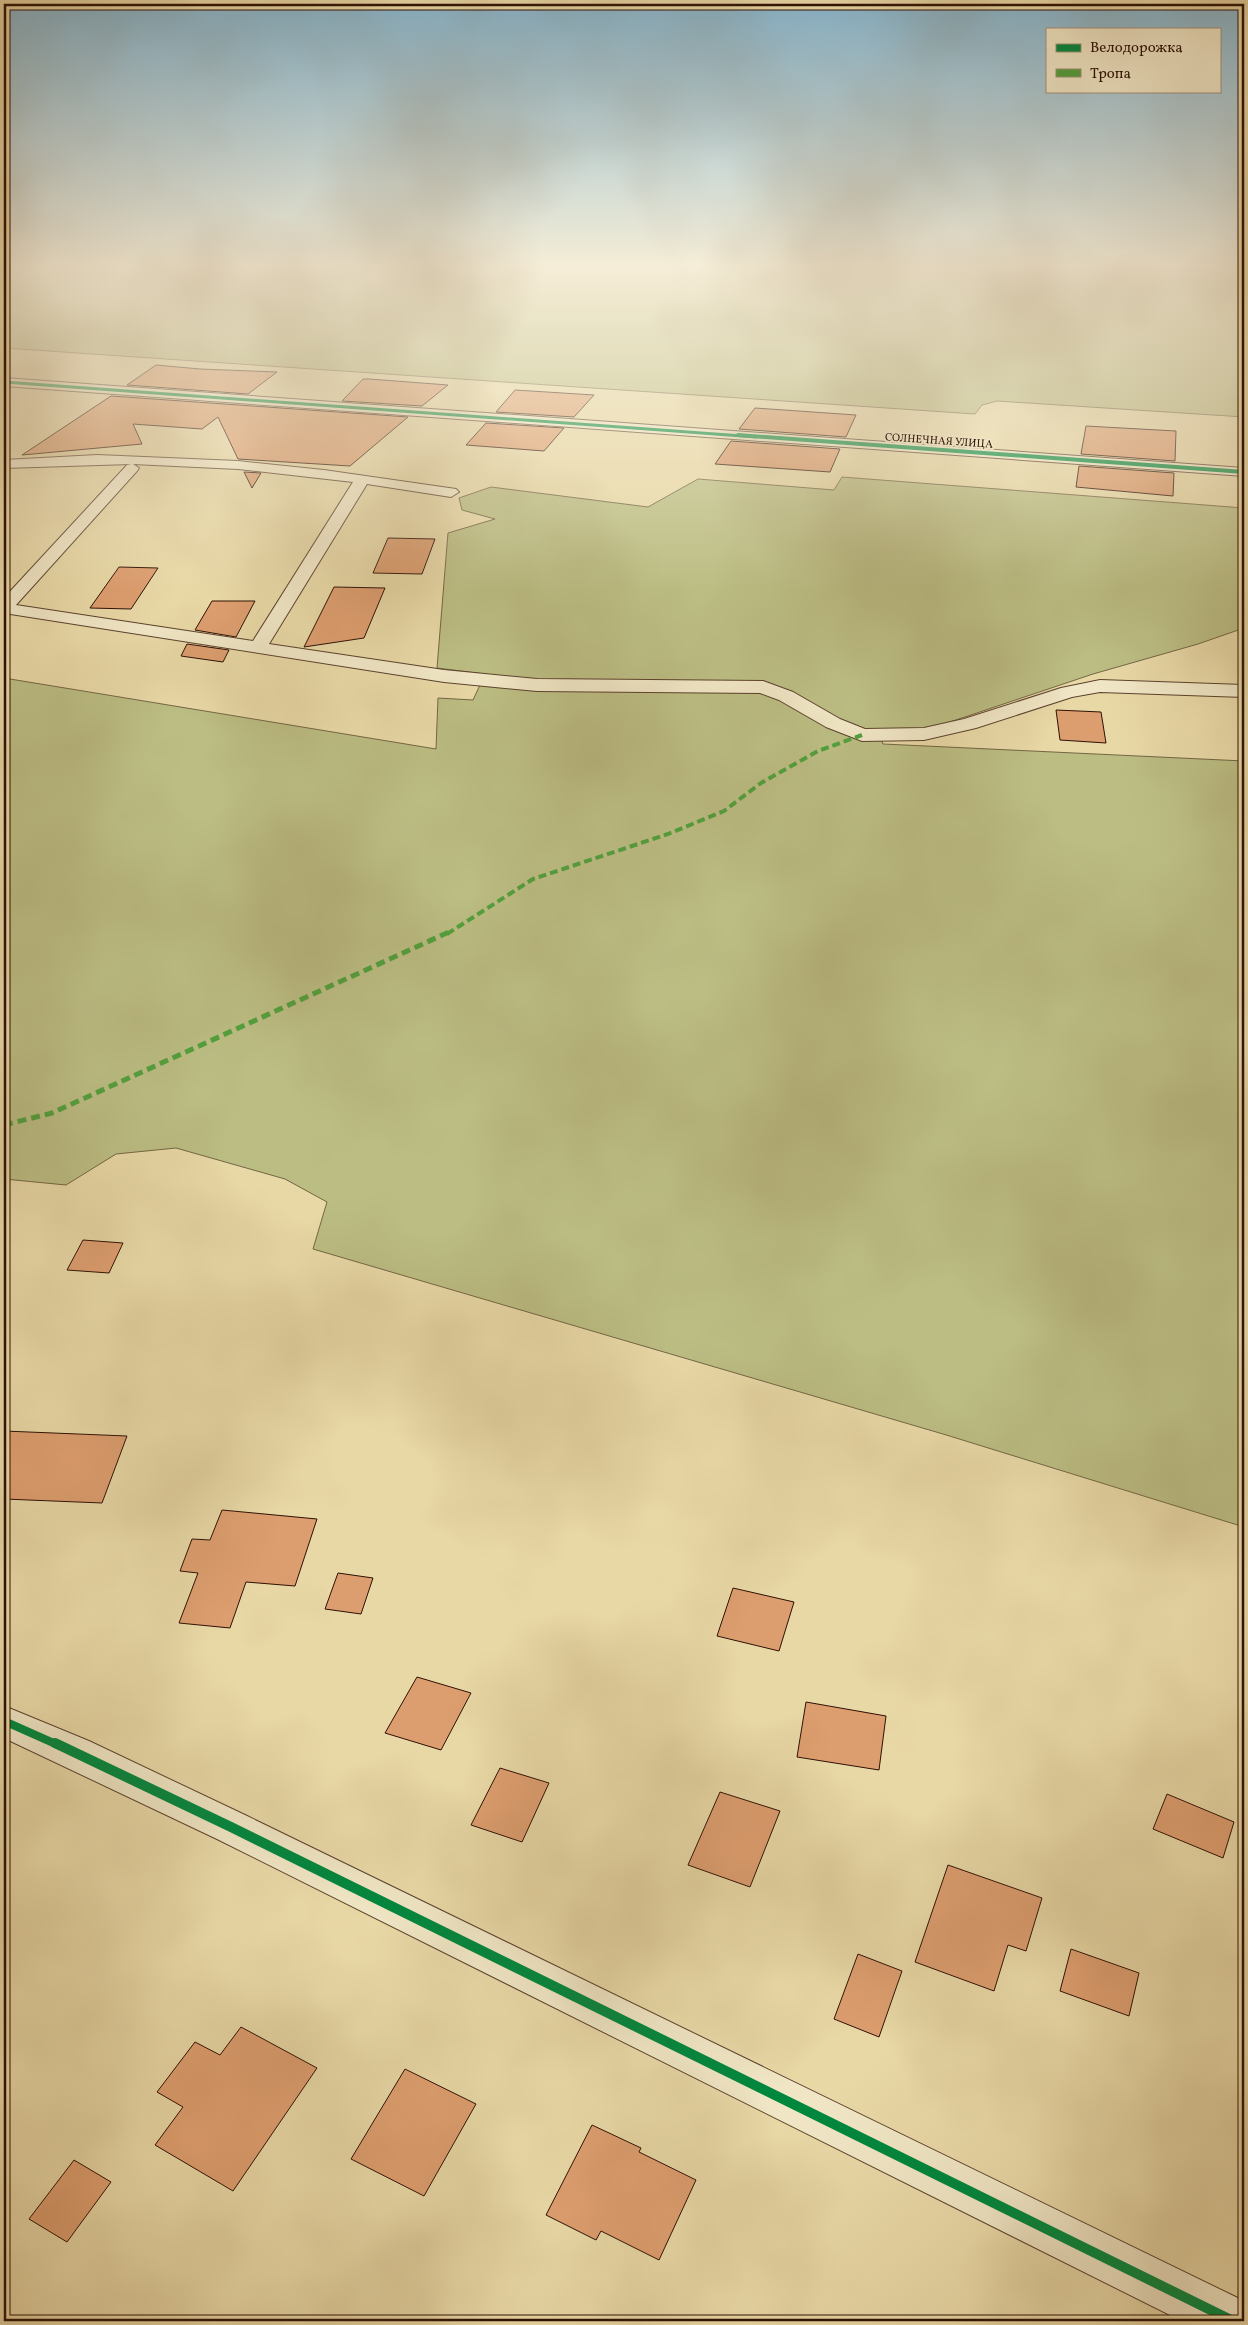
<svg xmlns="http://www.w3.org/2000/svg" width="1248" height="2325" font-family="Vollkorn,serif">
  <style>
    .green { fill: #bbbd83; stroke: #746644 }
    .building { fill: #dd9e6f; stroke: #2e1005 }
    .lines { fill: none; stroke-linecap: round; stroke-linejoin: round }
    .minor-casing { stroke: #5c422d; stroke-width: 2 }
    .minor { fill: #f0e6c5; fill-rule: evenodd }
    .quiet-far1 { stroke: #52a03d; stroke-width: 4; stroke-dasharray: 8 4; stroke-linecap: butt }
    .quiet { stroke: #52a03d; stroke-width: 5; stroke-dasharray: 9 5; stroke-linecap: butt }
    .cycleway-far3-casing { stroke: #f0e6c5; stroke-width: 4.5 }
    .cycleway-far2-casing { stroke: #f0e6c5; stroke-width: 5.5 }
    .cycleway-far1-casing { stroke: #f0e6c5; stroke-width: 11 }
    .cycleway-casing { stroke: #f0e6c5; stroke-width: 13 }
    .cycleway-far3 { stroke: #00873e; stroke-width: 3 }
    .cycleway-far2 { stroke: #00873e; stroke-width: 4 }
    .cycleway-far1 { stroke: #00873e; stroke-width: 8 }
    .cycleway { stroke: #00873e; stroke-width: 10 }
    .labels { text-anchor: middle; stroke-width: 4; stroke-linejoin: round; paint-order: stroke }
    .far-street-label { font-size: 11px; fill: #2e1005; stroke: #f0e6c5 }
  </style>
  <rect width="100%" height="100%" fill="#e8d8a6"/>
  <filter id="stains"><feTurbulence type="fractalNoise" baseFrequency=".004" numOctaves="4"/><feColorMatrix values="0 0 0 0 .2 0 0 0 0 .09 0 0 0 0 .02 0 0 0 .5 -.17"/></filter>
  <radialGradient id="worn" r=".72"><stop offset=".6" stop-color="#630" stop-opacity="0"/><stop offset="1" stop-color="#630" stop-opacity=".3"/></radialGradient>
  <g class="green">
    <path d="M 4,265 L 1244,265 L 1244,417 L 997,401 L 982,405 L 975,414 L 4,348 Z"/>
    <path d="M 842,477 L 1244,508 L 1244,628 L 1198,644 L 1093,674 L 929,729 L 878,730 L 883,744 L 1244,761 L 1244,1527 L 943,1434 L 313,1249 L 327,1202 L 285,1179 L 176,1148 L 116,1154 L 66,1185 L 4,1179 L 4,678 L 436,749 L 438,698 L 473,700 L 485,674 L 437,668 L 448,533 L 495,519 L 462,510 L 459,498 L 491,487 L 648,507 L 698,479 L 834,490 Z"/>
  </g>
  <g class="building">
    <path d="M 156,365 L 200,369 L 277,372 L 248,394 L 127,385 Z"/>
    <path d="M 363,379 L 369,379 L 448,385 L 422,406 L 342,401 Z"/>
    <path d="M 515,390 L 594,395 L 574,417 L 496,412 Z"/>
    <path d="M 111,396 L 408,417 L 350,466 L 238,459 L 218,417 L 202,429 L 133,424 L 142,444 L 22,455 Z"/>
    <path d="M 755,408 L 856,415 L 846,437 L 739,429 Z"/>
    <path d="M 486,423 L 564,428 L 544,451 L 466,445 Z"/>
    <path d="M 1086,426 L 1176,431 L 1175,461 L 1081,454 Z"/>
    <path d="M 731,441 L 840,449 L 830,472 L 715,464 Z"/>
    <path d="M 1079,466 L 1174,473 L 1173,496 L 1076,487 Z"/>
    <path d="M 244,472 L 261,473 L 252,488 Z"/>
    <path d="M 388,538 L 435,539 L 422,574 L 373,573 Z"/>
    <path d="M 119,567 L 158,568 L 131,609 L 90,608 Z"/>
    <path d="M 334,587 L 385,588 L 364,638 L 304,647 Z"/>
    <path d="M 212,601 L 255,601 L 236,637 L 195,630 Z"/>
    <path d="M 187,644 L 229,650 L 223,662 L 181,656 Z"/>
    <path d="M 1056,710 L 1101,712 L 1106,743 L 1060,740 Z"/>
    <path d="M 83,1240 L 123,1243 L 109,1273 L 67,1270 Z"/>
    <path d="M 4,1431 L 127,1436 L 102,1503 L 4,1499 Z"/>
    <path d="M 222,1510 L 317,1519 L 295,1586 L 246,1582 L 230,1628 L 179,1623 L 198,1573 L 180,1571 L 192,1539 L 210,1540 Z"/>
    <path d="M 338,1573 L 373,1578 L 361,1614 L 325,1609 Z"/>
    <path d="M 733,1588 L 794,1602 L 779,1651 L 717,1636 Z"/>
    <path d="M 417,1677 L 471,1693 L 441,1750 L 385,1733 Z"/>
    <path d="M 806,1702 L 886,1716 L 879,1770 L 797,1757 Z"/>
    <path d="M 500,1768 L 549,1783 L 522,1842 L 471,1825 Z"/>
    <path d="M 720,1792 L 780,1811 L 750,1887 L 688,1865 Z"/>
    <path d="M 1167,1794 L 1234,1822 L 1223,1858 L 1153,1829 Z"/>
    <path d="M 948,1865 L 1042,1898 L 1026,1951 L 1008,1945 L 994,1991 L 915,1962 Z"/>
    <path d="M 1071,1949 L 1139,1973 L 1129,2016 L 1060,1991 Z"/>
    <path d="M 858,1954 L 902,1971 L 879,2037 L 834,2019 Z"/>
    <path d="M 241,2027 L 317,2068 L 233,2191 L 155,2145 L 183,2107 L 157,2092 L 195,2042 L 220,2055 Z"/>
    <path d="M 405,2069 L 476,2104 L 424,2196 L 351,2159 Z"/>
    <path d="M 592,2125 L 641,2148 L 639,2152 L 696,2180 L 659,2260 L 601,2231 L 596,2240 L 546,2215 Z"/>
    <path d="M 74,2160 L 111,2182 L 67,2242 L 29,2219 Z"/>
  </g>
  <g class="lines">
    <g class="minor-casing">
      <g id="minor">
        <path d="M 4,378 L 1244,468 L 1244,476 L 4,386 Z"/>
        <path d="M 97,455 L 238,461 L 324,470 L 456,489 L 459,492 L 451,497 L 367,484 L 269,644 L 444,670 L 537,679 L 763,681 L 793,692 L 840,719 L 865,729 L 924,728 L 964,719 L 1061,688 L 1100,680 L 1244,685 L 1244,697 L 1100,692 L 1072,697 L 976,728 L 924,740 L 862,741 L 826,727 L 779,700 L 760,693 L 537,691 L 444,682 L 4,613 L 4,598 L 127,465 L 131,464 L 4,468 L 4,460 ZM 133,464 L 238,469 L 353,482 L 253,641 L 16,605 L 137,471 L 139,468 Z"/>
        <path d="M 4,1706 L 89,1741 L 245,1815 L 1244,2301 L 1244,2321 L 1182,2321 L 217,1839 L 4,1738 Z"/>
      </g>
    </g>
    <use href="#minor" class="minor"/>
    <path class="quiet-far1" d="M 447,934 L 533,879 L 668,834 L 724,811 L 761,783 L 818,751 L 862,735"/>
    <path class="quiet" d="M 4,1125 L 52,1113 L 449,932"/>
    <g class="cycleway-far3-casing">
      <path id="cycleway-far3" d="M 4,382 L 756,437"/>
    </g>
    <g class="cycleway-far2-casing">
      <path id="cycleway-far2" d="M 738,435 L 1244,472"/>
    </g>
    <g class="cycleway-far1-casing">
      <path id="cycleway-far1" d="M 4,1721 L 58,1745"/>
    </g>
    <g class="cycleway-casing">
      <path id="cycleway" d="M 55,1743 L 231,1827 L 1233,2321"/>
    </g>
    <use href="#cycleway-far3" class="cycleway-far3"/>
    <use href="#cycleway-far2" class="cycleway-far2"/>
    <use href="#cycleway-far1" class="cycleway-far1"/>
    <use href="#cycleway" class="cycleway"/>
  </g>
  <linearGradient id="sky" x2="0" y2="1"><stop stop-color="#87b6cf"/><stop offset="0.45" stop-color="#f5edd7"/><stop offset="1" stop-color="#f5edd7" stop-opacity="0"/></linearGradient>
  <rect width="1248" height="591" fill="url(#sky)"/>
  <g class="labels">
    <g class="far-street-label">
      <text transform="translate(939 440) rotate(4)" y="4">СОЛНЕЧНАЯ УЛИЦА</text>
    </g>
  </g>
  <rect width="1248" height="2325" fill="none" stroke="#e8d8a6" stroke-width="20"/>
  <rect x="5" y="5" width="1238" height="2315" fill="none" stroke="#2e1005" stroke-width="2.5"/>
  <rect x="10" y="10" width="1228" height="2305" fill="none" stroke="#2e1005"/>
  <rect x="1046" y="28" width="175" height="65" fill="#f0e6c5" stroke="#a29078"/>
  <rect x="1056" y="44" width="25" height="8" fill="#00873e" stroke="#a29078"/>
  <text x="1090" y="52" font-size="15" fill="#2e1005">Велодорожка</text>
  <rect x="1056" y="69" width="25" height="8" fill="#52a03d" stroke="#a29078"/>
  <text x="1090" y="78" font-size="15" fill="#2e1005">Тропа</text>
  <rect width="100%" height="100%" filter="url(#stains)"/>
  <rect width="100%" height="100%" fill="url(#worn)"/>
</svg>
